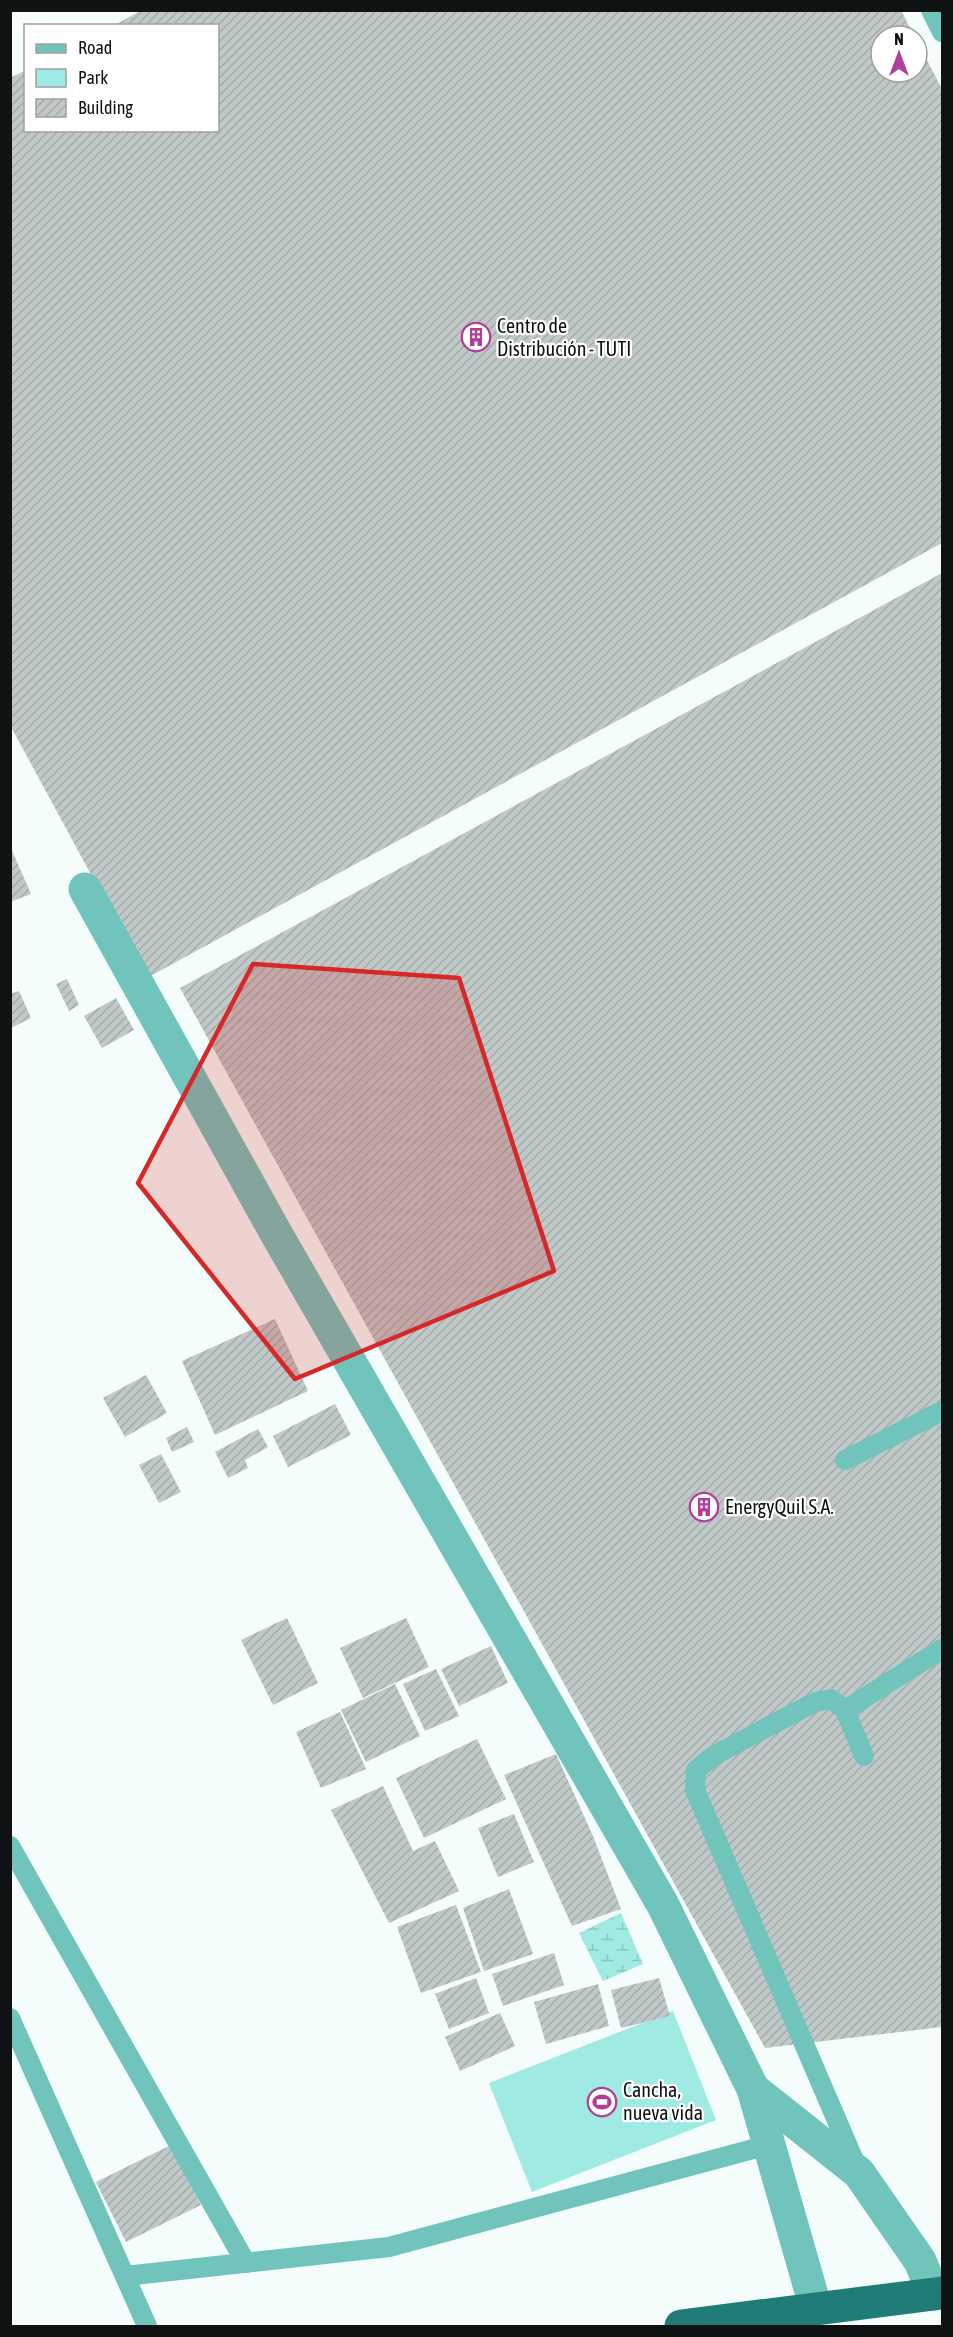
<svg xmlns="http://www.w3.org/2000/svg" width="953" height="2337" font-family="'Asap Condensed',sans-serif">
  <style>
    .green { fill: #9feae2 }
    .wetland { fill: url(#wetland-marsh) }
    .building { fill: url(#building-hatch) }
    .lines { fill: none; stroke-linecap: round; stroke-linejoin: round }
    .service { stroke: #71c4bc; stroke-width: 20 }
    .minor { stroke: #71c4bc; stroke-width: 33 }
    .trunk { stroke: #207c76; stroke-width: 33 }
    .marked { fill: #d62828; fill-opacity: 0.2; stroke: #d62828; stroke-width: 4.5; stroke-linejoin: round }
    .labels { text-anchor: middle; stroke-width: 4.5; stroke-linejoin: round; paint-order: stroke }
    .poi-label { font-size: 20px; fill: #0f1212; stroke: #fff; text-anchor: start }
  </style>
  <defs>
    <pattern id="wetland-marsh" width="20" height="14" patternUnits="userSpaceOnUse" patternTransform="scale(1.5)"><rect width="20" height="14" fill="#9feae2"/><path d="M1 5h8M5 5V1M11 12h8M15 12V8" fill="none" stroke="#88c8c1"/></pattern>
    <pattern id="building-hatch" width="6" height="6" patternUnits="userSpaceOnUse" patternTransform="scale(1.5)"><rect width="6" height="6" fill="#c0c9c8"/><path d="M-1 1l2-2M0 6l6-6M5 7l2-2" fill="none" stroke="#a4acab"/></pattern>
  </defs>
  <rect width="100%" height="100%" fill="#f4fdfb"/>
  <path class="green" d="M 673,2011 L 716,2120 L 532,2192 L 489,2083 Z"/>
  <path class="wetland" d="M 621,1913 L 643,1964 L 603,1981 L 579,1933 Z"/>
  <g class="building">
    <path d="M 142,10 L 901,10 L 914,36 L 881,36 L 881,72 L 917,72 L 917,41 L 942,89 L 942,543 L 147,978 L 10,725 L 10,78 L 26,70 L 26,130 L 218,130 L 218,26 L 113,26 Z"/>
    <path d="M 942,573 L 942,2027 L 765,2048 L 180,988 Z"/>
    <path d="M 10,846 L 31,894 L 10,902 Z"/>
    <path d="M 67,979 L 79,1005 L 69,1011 L 56,984 Z"/>
    <path d="M 19,991 L 31,1018 L 11,1028 L 10,994 Z"/>
    <path d="M 116,998 L 134,1030 L 102,1048 L 84,1016 Z"/>
    <path d="M 275,1319 L 308,1391 L 215,1435 L 182,1361 Z"/>
    <path d="M 146,1375 L 167,1413 L 125,1437 L 103,1398 Z"/>
    <path d="M 335,1404 L 351,1435 L 288,1467 L 273,1436 Z"/>
    <path d="M 187,1427 L 194,1442 L 172,1452 L 166,1438 Z"/>
    <path d="M 258,1429 L 268,1447 L 245,1460 L 248,1468 L 228,1478 L 215,1452 Z"/>
    <path d="M 161,1454 L 181,1492 L 159,1503 L 139,1465 Z"/>
    <path d="M 287,1618 L 318,1683 L 273,1705 L 241,1640 Z"/>
    <path d="M 406,1618 L 429,1667 L 363,1698 L 340,1648 Z"/>
    <path d="M 491,1646 L 508,1683 L 459,1706 L 441,1669 Z"/>
    <path d="M 436,1669 L 459,1716 L 425,1731 L 403,1684 Z"/>
    <path d="M 395,1684 L 420,1736 L 366,1762 L 341,1710 Z"/>
    <path d="M 340,1712 L 366,1769 L 321,1788 L 296,1732 Z"/>
    <path d="M 477,1739 L 506,1799 L 424,1838 L 396,1778 Z"/>
    <path d="M 556,1754 L 593,1836 L 621,1909 L 572,1926 L 504,1775 Z"/>
    <path d="M 383,1786 L 413,1851 L 435,1841 L 459,1891 L 389,1923 L 331,1810 Z"/>
    <path d="M 514,1814 L 534,1862 L 498,1877 L 478,1828 Z"/>
    <path d="M 509,1889 L 533,1954 L 484,1971 L 463,1908 Z"/>
    <path d="M 456,1905 L 481,1972 L 421,1993 L 397,1927 Z"/>
    <path d="M 554,1953 L 564,1985 L 503,2006 L 492,1974 Z"/>
    <path d="M 476,1978 L 489,2013 L 449,2029 L 435,1994 Z"/>
    <path d="M 659,1978 L 670,2016 L 621,2028 L 611,1990 Z"/>
    <path d="M 598,1984 L 609,2026 L 546,2044 L 534,2002 Z"/>
    <path d="M 500,2013 L 515,2046 L 460,2071 L 445,2037 Z"/>
    <path d="M 171,2145 L 201,2205 L 126,2242 L 96,2182 Z"/>
  </g>
  <g class="lines">
    <g class="service">
      <path d="M 931,10 L 942,32"/>
      <path d="M 845,1460 L 942,1411"/>
      <path d="M 845,1710 L 942,1649"/>
      <path d="M 10,1846 L 246,2263"/>
      <path d="M 10,2018 L 147,2326"/>
      <path d="M 856,2165 L 695,1790 L 696,1770 L 713,1756 L 815,1702 L 831,1699 L 845,1710 L 864,1756"/>
      <path d="M 125,2276 L 389,2247 L 768,2145"/>
    </g>
    <g class="minor">
      <path d="M 85,889 L 277,1235 L 663,1905 L 753,2089 L 816,2309"/>
      <path d="M 753,2089 L 859,2173 L 920,2261 L 934,2294"/>
    </g>
    <path class="trunk" d="M 681,2326 L 942,2293"/>
  </g>
  <path class="marked" d="M 253,964 L 459,978 L 554,1271 L 295,1379 L 138,1183 Z"/>
  <defs>
    <g id="building-ring" transform="scale(1.5)"><circle r="9.5" fill="#fff" stroke="#b13e98" stroke-width="1.5"/><path d="M-4-6H4V6H1V3H-1V6H-4ZM-2.5-4.3h1.7v1.8h-1.7ZM.8-4.3h1.7v1.8H.8ZM-2.5-1h1.7V.8h-1.7ZM.8-1h1.7V.8H.8Z" fill="#b13e98"/></g>
    <g id="stadium-ring" transform="scale(1.5)"><circle r="9.5" fill="#fff" stroke="#b13e98" stroke-width="1.5"/><path d="M0-5a6.5 5 0 1 0 0 10a6.5 5 0 1 0 0-10ZM-3.5-1.8h7v3.6h-7Z" fill="#b13e98"/></g>
  </defs>
  <g fill-rule="evenodd">
    <use href="#building-ring" x="476" y="337"/>
    <use href="#building-ring" x="704" y="1507"/>
    <use href="#stadium-ring" x="602" y="2102"/>
  </g>
  <g class="labels">
    <g class="poi-label">
      <text x="497" y="333">Centro de<tspan x="497" dy="23">Distribución - TUTI</tspan></text>
      <text x="725" y="1514">EnergyQuil S.A.</text>
      <text x="623" y="2097">Cancha,<tspan x="623" dy="23">nueva vida</tspan></text>
    </g>
  </g>
  <rect width="953" height="2337" fill="none" stroke="#0f1212" stroke-width="24"/>
  <rect x="24" y="24" width="195" height="108" fill="#ffffff" stroke="#9fa0a0" stroke-width="1.5"/>
  <rect x="36" y="44" width="30" height="9" fill="#71c4bc" stroke="#9fa0a0" stroke-width="1.5"/>
  <text x="78" y="54" font-size="18" fill="#0f1212">Road</text>
  <rect x="36" y="69" width="30" height="18" fill="#9feae2" stroke="#9fa0a0" stroke-width="1.5"/>
  <text x="78" y="84" font-size="18" fill="#0f1212">Park</text>
  <rect x="36" y="99" width="30" height="18" fill="url(#building-hatch)" stroke="#9fa0a0" stroke-width="1.5"/>
  <text x="78" y="114" font-size="18" fill="#0f1212">Building</text>
  <g transform="translate(899 54)"><circle r="28" fill="#ffffff" stroke="#9fa0a0" stroke-width="1.5"/>
  <path d="M0-4.5L10 22L0 15L-10 22Z" fill="#b13e98"/>
  <text y="-9" font-size="16" font-weight="bold" text-anchor="middle" fill="#0f1212">N</text>
  </g>
</svg>
